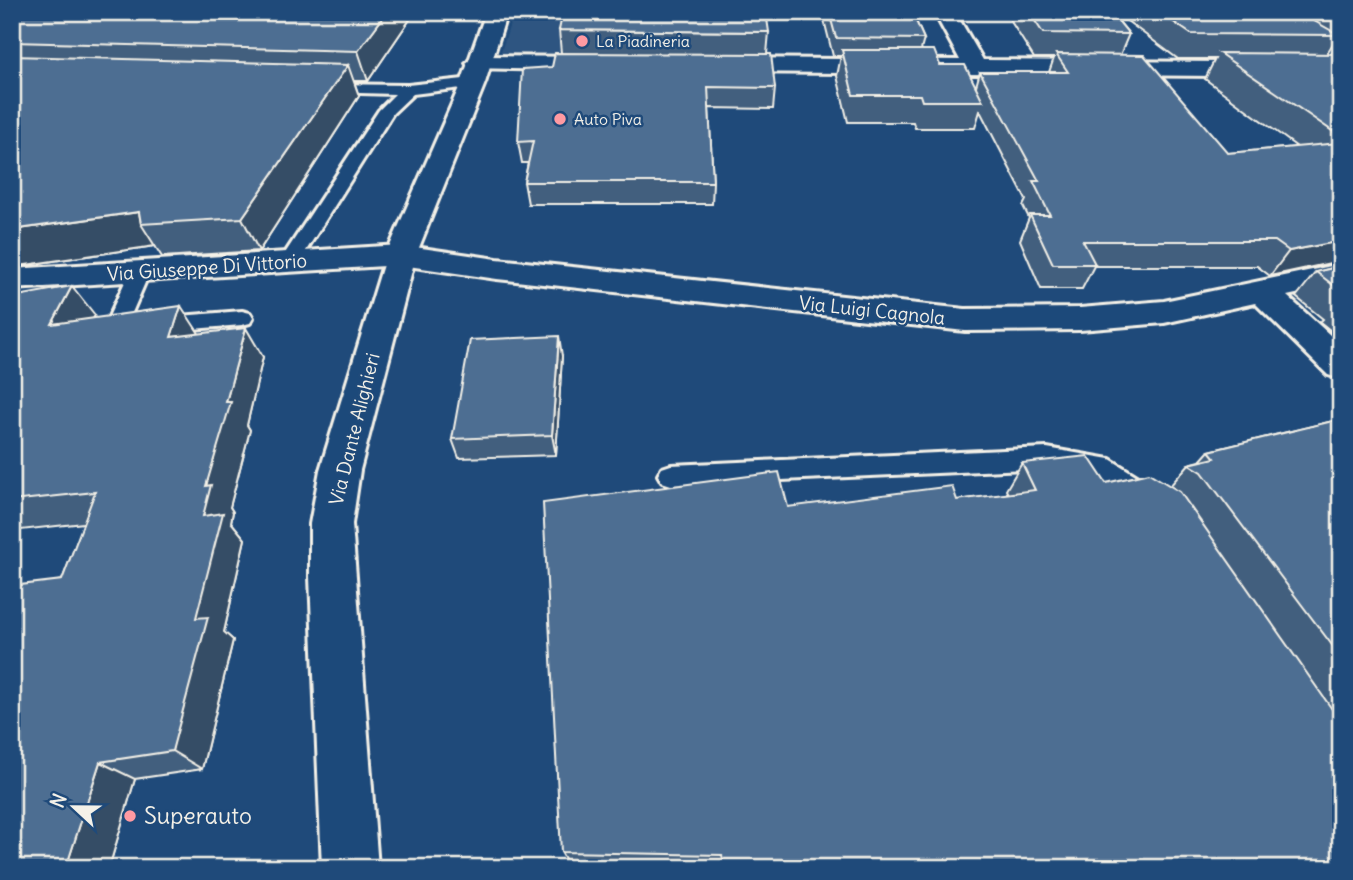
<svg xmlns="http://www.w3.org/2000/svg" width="1353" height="880" font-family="Delius,sans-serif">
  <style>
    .built { fill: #2d5581 }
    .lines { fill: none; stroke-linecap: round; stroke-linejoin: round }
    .lane-casing { stroke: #f4f1e8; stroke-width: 6 }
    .street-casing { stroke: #f4f1e8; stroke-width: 6 }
    .primary-casing { stroke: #f4f1e8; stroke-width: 6 }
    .lane { fill: #1f4a7a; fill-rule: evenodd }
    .street { fill: #1f4a7a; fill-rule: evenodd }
    .primary { fill: #1f4a7a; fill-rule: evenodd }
    .wall { fill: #425f7e; stroke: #f4f1e8; stroke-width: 2 }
    .shaded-wall { fill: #364d66; stroke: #f4f1e8; stroke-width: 2 }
    .building { fill: #4d6e92; stroke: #f4f1e8; stroke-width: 2 }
    .poi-dot { fill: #ff9aa2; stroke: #1f4a7a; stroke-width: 2.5 }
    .labels { text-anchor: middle; stroke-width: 5; stroke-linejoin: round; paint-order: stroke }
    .far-poi-label { font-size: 16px; fill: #f4f1e8; stroke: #1f4a7a; text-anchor: start }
    .street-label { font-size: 19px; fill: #f4f1e8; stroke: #1f4a7a }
    .near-poi-label { font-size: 23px; fill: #f4f1e8; stroke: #1f4a7a; text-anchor: start }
  </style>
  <rect width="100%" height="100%" fill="#1f4a7a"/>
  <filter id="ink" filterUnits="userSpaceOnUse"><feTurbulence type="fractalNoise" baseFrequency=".0143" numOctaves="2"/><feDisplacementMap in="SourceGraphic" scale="14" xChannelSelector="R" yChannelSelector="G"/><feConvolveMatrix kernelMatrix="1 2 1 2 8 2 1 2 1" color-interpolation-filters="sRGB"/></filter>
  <g filter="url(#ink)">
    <path class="built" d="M 514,12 L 701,12 L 560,56 L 500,55 Z"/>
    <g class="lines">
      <g class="lane-casing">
        <g id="lane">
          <path d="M 473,78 L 481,83 L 478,86 L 413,94 L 393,113 L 297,265 L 283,265 L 280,261 L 379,110 L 395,94 L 325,92 L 320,90 L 320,84 L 408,85 Z"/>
          <path d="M 140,265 L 150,271 L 131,315 L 167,317 L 242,311 L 250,313 L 253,318 L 250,323 L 242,325 L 167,331 L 110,326 L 107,321 L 130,271 Z"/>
          <path d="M 1047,448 L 1110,459 L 1158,489 L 1162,497 L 1158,505 L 1149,508 L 1095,475 L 1047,468 L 671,485 L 662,482 L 658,475 L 662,468 L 671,465 Z"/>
        </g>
      </g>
      <g class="street-casing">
        <g id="street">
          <path d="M 934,12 L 955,12 L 983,60 L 1341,63 L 1341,77 L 720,72 L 712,70 L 708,65 L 712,60 L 720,58 L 960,60 Z"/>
          <path d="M 477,56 L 604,57 L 612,59 L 615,64 L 612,69 L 604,71 L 469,68 L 466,63 Z"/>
          <path d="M 401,245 L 497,259 L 965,309 L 1080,308 L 1164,301 L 1341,264 L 1341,284 L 1287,296 L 1341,345 L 1341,379 L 1328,375 L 1255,303 L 1164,323 L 1080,330 L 965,331 L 497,279 L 401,265 L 12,289 L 12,269 Z"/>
        </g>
      </g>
      <g class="primary-casing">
        <path id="primary" d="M 486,12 L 507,12 L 485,83 L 416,255 L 360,470 L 352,524 L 378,868 L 322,868 L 310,577 L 310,524 L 320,470 L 386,255 L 461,83 Z"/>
      </g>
      <use href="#lane" class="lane"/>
      <use href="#street" class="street"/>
      <use href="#primary" class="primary"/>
    </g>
    <g class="wall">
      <path d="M 12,12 L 415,12 L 368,81 L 354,81 L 359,96 L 259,251 L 162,257 L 155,246 L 12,267 Z"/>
      <path d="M 822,12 L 912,12 L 924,39 L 921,50 L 940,65 L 976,86 L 980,72 L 1049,72 L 1054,58 L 1034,58 L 1005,12 L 1111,12 L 1129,34 L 1120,55 L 1228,153 L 1297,147 L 1205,79 L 1215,59 L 1178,59 L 1115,12 L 1341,12 L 1341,42 L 1334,42 L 1327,53 L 1341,54 L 1341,262 L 1270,276 L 1257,266 L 1094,266 L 1082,289 L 1041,289 L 1020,240 L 1029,218 L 1023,206 L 1026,200 L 980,111 L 975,128 L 915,128 L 913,122 L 848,122 L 837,76 L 841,56 L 833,56 Z"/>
      <path d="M 559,30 L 769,32 L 767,54 L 775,88 L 773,109 L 709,108 L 713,182 L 712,204 L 528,204 L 524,182 L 528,163 L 522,163 L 518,142 L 552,67 L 561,53 Z"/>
      <path d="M 1341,266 L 1341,339 L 1320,322 L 1323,319 L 1296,297 L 1316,272 Z"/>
      <path d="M 12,297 L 95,315 L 93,318 L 199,334 L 263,357 L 247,425 L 250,430 L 230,507 L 233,512 L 231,522 L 245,539 L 224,632 L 233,640 L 202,769 L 135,779 L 109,868 L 12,868 L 62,580 L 84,523 L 12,531 Z"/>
      <path d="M 562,356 L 556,455 L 459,458 L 452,439 Z"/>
      <path d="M 1341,419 L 1341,868 L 720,868 L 568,864 L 561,852 L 788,507 L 957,500 L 1008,494 L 1006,490 L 1022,463 L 1106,483 L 1170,486 L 1189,464 L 1200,461 L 1209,451 Z"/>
    </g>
    <g class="shaded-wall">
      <path d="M 387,12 L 415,12 L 368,81 L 358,51 Z"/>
      <path d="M 348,65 L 359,96 L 259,251 L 242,218 Z"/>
      <path d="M 139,212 L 141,224 L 155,246 L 12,267 L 12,230 Z"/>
      <path d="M 1341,241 L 1340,261 L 1270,276 L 1289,251 Z"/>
      <path d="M 72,286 L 95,315 L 76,353 L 52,324 Z"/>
      <path d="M 181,306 L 200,335 L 171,337 Z"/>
      <path d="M 246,328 L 263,357 L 247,425 L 250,430 L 230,507 L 233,512 L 231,522 L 245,539 L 224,632 L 233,640 L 202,769 L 172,751 L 196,618 L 203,516 L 206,486 L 226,402 Z"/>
      <path d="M 559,336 L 562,356 L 556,455 L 552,435 Z"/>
      <path d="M 100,762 L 135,779 L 109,868 L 66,868 Z"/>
    </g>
    <g class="building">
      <path d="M 12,12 L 387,12 L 358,51 L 12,42 Z"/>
      <path d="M 563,12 L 766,12 L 769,32 L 559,30 Z"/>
      <path d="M 829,12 L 912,12 L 924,39 L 836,38 Z"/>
      <path d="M 1029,12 L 1111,12 L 1129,34 L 1043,33 Z"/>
      <path d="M 1159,12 L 1341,12 L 1341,18 L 1309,18 L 1339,35 L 1191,34 Z"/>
      <path d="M 842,50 L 934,50 L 940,65 L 965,65 L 983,101 L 922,101 L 920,95 L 853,95 Z"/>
      <path d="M 555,53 L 771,54 L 775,88 L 708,87 L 713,182 L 524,182 L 533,141 L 518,142 L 522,69 L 552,67 Z"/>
      <path d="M 1219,53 L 1341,54 L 1341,137 Z"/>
      <path d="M 1056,54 L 1144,55 L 1228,153 L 1339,143 L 1341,145 L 1341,241 L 1289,251 L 1275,241 L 1083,241 L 1095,264 L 1053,264 L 1030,215 L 1050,215 L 1033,181 L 1039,181 L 980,72 L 1068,72 Z"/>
      <path d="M 12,56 L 348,65 L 242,218 L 141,224 L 139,212 L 12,230 Z"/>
      <path d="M 1341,266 L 1341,291 L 1316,272 Z"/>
      <path d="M 72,286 L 52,324 L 181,306 L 171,337 L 246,328 L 226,402 L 231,402 L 206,486 L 211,485 L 203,516 L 223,513 L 196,618 L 208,617 L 172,751 L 100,762 L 66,868 L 12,868 L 12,586 L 62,580 L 95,492 L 12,501 L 12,297 Z"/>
      <path d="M 559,336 L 552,435 L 452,439 L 470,340 Z"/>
      <path d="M 1341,419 L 1341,657 L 1202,472 L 1189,464 L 1215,458 L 1209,451 Z"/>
      <path d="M 1088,456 L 1106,483 L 1149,473 L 1180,492 L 1341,722 L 1341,868 L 725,868 L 722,855 L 561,852 L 543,503 L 779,472 L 788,507 L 952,486 L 957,500 L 1035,490 L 1022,463 Z"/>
    </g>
  </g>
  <g class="poi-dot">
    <circle cx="582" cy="41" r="7"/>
    <circle cx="560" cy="119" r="7"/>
    <circle cx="130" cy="816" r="7"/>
  </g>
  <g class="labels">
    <g class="far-poi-label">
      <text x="596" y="47">La Piadineria</text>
      <text x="574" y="125">Auto Piva</text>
    </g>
    <g class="street-label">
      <text transform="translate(207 267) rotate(-4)" y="7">Via Giuseppe Di Vittorio</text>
      <text transform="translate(872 310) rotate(6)" y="7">Via Luigi Cagnola</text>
      <text transform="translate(354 429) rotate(-76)" y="7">Via Dante Alighieri</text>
    </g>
    <g class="near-poi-label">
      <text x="144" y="824">Superauto</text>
    </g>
  </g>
  <rect width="1353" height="880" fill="none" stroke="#1f4a7a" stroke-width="42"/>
  <rect x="21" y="21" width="1311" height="838" fill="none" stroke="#f4f1e8" stroke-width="2.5" filter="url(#ink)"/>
  <g transform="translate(74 807) rotate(292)" stroke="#1f4a7a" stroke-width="5" paint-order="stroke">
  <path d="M0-5L12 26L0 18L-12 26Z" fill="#f4f1e8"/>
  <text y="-10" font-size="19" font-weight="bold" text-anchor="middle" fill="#f4f1e8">N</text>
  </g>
</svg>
